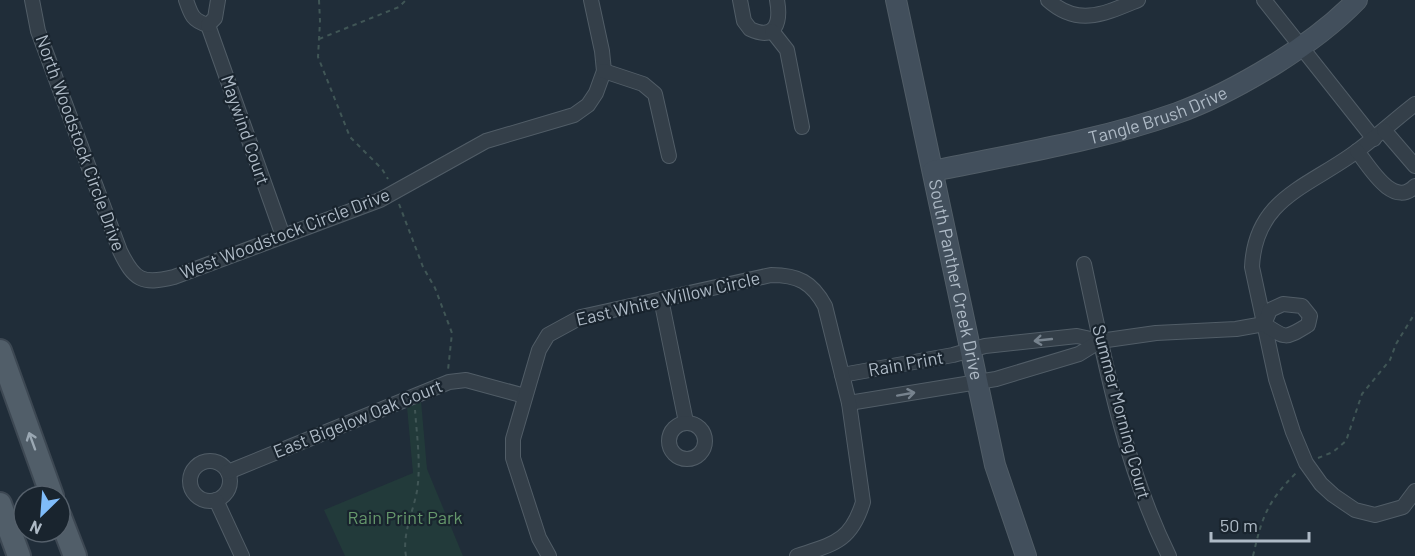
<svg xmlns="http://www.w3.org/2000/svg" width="1415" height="556" font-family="Barlow,sans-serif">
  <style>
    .green { fill: #223a3a }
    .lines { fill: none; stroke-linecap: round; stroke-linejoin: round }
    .street-casing { stroke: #515d67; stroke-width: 16 }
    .secondary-casing { stroke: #515d67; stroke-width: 22 }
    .primary-casing { stroke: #3d4853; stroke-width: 26 }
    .path { stroke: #405656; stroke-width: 2; stroke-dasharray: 4.5 4.5; stroke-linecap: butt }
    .street { stroke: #343f49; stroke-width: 14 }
    .secondary { stroke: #424f5c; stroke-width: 20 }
    .primary { stroke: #515e69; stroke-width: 22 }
    .oneway { stroke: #77838e }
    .oneway2 { stroke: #9ba8b3 }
    .labels { text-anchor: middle; stroke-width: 4.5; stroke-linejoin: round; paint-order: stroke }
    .street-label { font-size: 18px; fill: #aebac6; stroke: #19242e }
    .park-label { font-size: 18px; fill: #65976b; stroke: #19242e }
  </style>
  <rect width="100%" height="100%" fill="#202d39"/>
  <path class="green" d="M 421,401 L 427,469 L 463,556 L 345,556 L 324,510 L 413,473 L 407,407 Z"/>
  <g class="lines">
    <g class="street-casing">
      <g id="street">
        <path d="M 32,0 L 38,31 L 120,251 C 134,280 142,285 174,277 L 380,200 L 486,141 L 574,115 L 588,105 L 596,93 L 604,71 L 602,51 L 591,0"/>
        <path d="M 186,0 C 191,15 193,21 208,25"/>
        <path d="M 740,0 L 744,21 L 750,29 C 776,41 781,22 777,0"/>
        <path d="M 1048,0 C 1078,27 1104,14 1138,0"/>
        <path d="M 1264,0 L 1374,139"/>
        <path d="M 208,25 L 283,236"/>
        <path d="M 208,25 L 215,18 L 218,0"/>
        <path d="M 772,31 L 787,50 L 802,127"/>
        <path d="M 604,71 L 643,84 L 655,94 L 669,156"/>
        <path d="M 1415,104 C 1393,121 1373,140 1350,156 C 1304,188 1255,201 1252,267 L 1276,379 L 1293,432 L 1306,463 L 1321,484 L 1333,495 L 1355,510 L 1375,515 L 1403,507 L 1415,491"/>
        <path d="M 1384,130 L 1415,166"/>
        <path d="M 1357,151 C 1369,166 1393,209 1415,186"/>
        <path d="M 1084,264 C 1105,362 1124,465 1169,556"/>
        <path d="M 661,299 L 686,422"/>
        <path d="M 842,375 L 953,355 L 985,346 L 1077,336 L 1100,341"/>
        <path d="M 849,403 L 996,379 L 1079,354 L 1100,341 L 1156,333 L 1236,329 L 1264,324 C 1286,339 1285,339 1308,325 L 1310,316 L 1302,306 L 1283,304 L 1270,310 L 1264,324"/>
        <circle cx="687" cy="441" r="18"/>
        <circle cx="210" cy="481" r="20"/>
        <path d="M 228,472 L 449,382 L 466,380 L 525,396"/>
        <path d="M 216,500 L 242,556"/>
        <path d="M 549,556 L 539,538 L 513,458 L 513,439 L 539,350 L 548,335 L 581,317 L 771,275 C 798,275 812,282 825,306 L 849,403 L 863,502 C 851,542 833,544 797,556"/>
      </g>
    </g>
    <g class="secondary-casing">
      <g id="secondary">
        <path id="s1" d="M 896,0 L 995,465 L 1026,556"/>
        <path id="s2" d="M 933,171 C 1015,154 1098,141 1177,113 C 1211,101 1244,83 1275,64 C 1304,46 1333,25 1357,0"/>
      </g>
    </g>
    <g class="primary-casing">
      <g id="primary">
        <path d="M 0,351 L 52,496"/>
        <path d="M 0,504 L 19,556"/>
        <path d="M 60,517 L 75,556"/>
      </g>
    </g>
    <g class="path">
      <path d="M 319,0 L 320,21 L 318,57 L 350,137 L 382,169 L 388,179"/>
      <path d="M 319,39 L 399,7 L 406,0"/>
      <path d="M 399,204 L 423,267 L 435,288 L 452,333 L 448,370"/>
      <path d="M 1318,458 L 1333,452 L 1346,441 L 1362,394 L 1390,360 L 1396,344 L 1415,313"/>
      <path d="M 406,556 C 402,535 413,512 417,491 C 421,465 417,437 415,410"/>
      <path d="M 1253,556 C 1262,517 1267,502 1296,473"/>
    </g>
    <use href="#street" class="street"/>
    <use href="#secondary" class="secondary"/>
    <use href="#primary" class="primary"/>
  </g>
  <defs><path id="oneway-shaft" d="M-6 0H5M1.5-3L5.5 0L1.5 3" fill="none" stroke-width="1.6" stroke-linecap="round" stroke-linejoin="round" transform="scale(1.5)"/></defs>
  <g class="oneway">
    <use href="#oneway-shaft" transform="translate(1043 340) rotate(174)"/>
    <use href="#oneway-shaft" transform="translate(906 394) rotate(-10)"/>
  </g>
  <use class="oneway2" href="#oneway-shaft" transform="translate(32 441) rotate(-110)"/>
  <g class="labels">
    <g class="street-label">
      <text dy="6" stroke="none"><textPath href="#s2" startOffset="232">Tangle Brush Drive</textPath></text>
      <text transform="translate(245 130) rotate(71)" y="6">Maywind Court</text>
      <text transform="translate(80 143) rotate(70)" y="6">North Woodstock Circle Drive</text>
      <text transform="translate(285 234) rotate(-21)" y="6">West Woodstock Circle Drive</text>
      <text dy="6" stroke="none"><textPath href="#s1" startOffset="286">South Panther Creek Drive</textPath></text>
      <text transform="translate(668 299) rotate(-13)" y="6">East White Willow Circle</text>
      <text transform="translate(906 364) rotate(-10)" y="6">Rain Print</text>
      <text transform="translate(1121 412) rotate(75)" y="6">Summer Morning Court</text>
      <text transform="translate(358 419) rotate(-22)" y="6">East Bigelow Oak Court</text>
    </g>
    <g class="park-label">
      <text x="405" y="524">Rain Print Park</text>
    </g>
  </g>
  <g transform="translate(42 514) rotate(205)"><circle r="28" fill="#19242e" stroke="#55606b" stroke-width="1.5"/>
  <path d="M0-4.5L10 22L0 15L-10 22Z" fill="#7fbcfa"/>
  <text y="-9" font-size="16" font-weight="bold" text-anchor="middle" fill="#aebac6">N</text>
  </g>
  <path d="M1211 532v9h98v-9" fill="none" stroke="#aebac6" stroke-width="3"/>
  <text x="1220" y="532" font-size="18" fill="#aebac6" stroke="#19242e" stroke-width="4.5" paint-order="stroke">50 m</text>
</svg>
